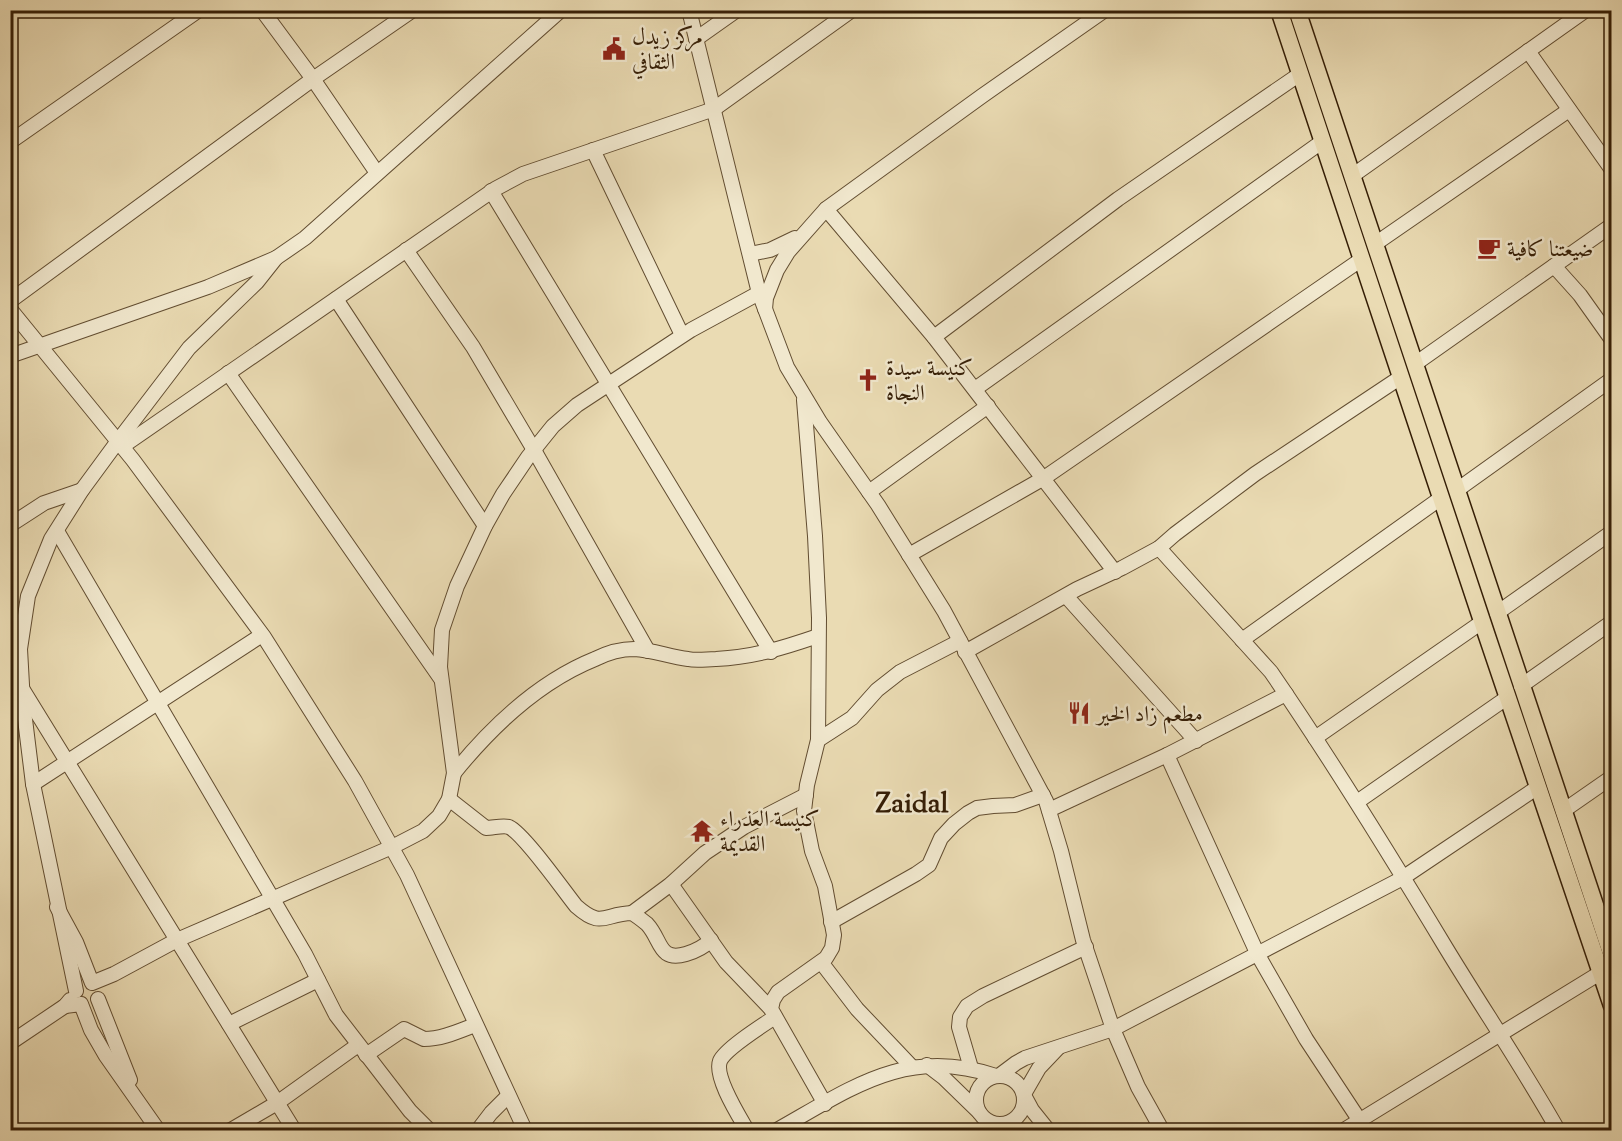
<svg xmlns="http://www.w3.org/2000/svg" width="1622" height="1141" font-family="'Sorts Mill Goudy',Amiri,serif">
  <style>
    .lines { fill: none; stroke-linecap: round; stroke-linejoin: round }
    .minor-casing { stroke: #624d31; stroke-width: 16 }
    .major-casing { stroke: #351e06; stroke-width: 19 }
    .minor { stroke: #f1e8ce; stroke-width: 14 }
    .major { stroke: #eadbb3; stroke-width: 16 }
    .labels { text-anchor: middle; stroke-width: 5; stroke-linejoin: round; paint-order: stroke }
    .poi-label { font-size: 22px; fill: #351e06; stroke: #f1e8ce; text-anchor: start }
    .district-label { font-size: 28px; font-weight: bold; fill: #351e06; stroke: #f1e8ce }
  </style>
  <rect width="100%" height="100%" fill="#eadbb3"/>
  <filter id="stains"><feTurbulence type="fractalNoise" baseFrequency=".00333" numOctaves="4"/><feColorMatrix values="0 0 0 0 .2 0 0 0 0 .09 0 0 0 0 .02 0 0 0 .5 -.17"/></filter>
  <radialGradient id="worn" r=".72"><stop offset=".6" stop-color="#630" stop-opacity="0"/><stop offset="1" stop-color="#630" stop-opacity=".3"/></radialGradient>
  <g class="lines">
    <g class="minor-casing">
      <g id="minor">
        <path d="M 262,10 L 313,79 L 377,173"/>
        <path d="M 689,10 L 759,293 L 787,367 L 820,422 L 878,505 L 944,611 L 1046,801 L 1061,851 L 1083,940 L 1113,1029 L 1138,1087 L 1162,1130"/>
        <path d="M 696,39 L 737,10"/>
        <path d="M 1528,51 L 1612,170"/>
        <path d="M 10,142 L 199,10"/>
        <path d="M 593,150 L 682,335"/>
        <path d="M 1352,176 L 1586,10"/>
        <path d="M 491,191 L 771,652"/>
        <path d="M 826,209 L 934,337 L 1115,572"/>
        <path d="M 1375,244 L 1569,110"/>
        <path d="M 406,250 L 473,347 L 534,450 L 648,651"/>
        <path d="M 750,254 L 770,250 L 795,238"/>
        <path d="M 1554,266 L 1580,295 L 1612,340"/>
        <path d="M 336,299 L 485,526"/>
        <path d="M 10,301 L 313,79 L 413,10"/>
        <path d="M 10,309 L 133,460 L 264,637 L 355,781 L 407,875 L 525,1130"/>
        <path d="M 765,309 L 766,298 L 777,270 L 788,252 L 826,209 L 982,96 L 1105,10"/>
        <path d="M 934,337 L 1118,199 L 1300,74"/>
        <path d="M 10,356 L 208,287 L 276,258 L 305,238 L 561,10"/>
        <path d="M 1415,364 L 1612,225"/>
        <path d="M 228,373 L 441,679"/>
        <path d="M 975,389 L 1323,141"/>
        <path d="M 804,400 L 815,536 L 819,618 L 818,740 L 807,785 L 804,811 L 812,851 L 825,886 L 834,935 L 832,948 L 826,958 L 778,992 L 773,1000 L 771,1009 L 825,1104"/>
        <path d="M 123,446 L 495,189 L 523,174 L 714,109 L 852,10"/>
        <path d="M 1457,490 L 1612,379"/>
        <path d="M 869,492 L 988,406"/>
        <path d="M 10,525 L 44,503 L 82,490"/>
        <path d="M 57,531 L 305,954 L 336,1015 L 410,1111 L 429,1130"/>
        <path d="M 1159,548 L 1271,672 C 1333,762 1390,855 1446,948 C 1483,1009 1523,1068 1558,1130"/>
        <path d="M 909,555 L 1044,478 L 1362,259"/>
        <path d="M 1066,596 L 1196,741"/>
        <path d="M 1497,613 L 1612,532"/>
        <path d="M 1242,640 L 1441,498"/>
        <path d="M 965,652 L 1077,589 L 1122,568 L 1159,548 L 1175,534 L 1255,474 L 1401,377"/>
        <path d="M 10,669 L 294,1130"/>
        <path d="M 1521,686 L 1612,622"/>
        <path d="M 1315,738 L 1482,622"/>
        <path d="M 818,740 L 852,718 L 877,690 L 900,672 L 960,641"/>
        <path d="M 1167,755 L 1258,955 L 1306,1039 L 1360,1121"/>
        <path d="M 454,773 C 492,726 538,682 595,659 C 607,653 620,649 634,649 C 653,650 670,657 688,659 C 697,661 707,659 716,659 C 754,657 783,648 818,636"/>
        <path d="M 33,784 L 262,635"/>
        <path d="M 449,799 L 486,828 C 493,828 503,825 509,827 C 524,834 564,891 576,906 C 602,929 603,914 632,913 C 637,916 642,920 647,924 C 662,940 658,962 686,954 C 696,951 704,947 711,940"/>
        <path d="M 1357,802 L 1508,697"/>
        <path d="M 1049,810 L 1167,755 L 1286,694"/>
        <path d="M 1563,811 L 1612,777"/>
        <path d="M 671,884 L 726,962 L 771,1009"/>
        <path d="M 57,907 L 76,942 L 92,983 L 114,974 L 177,940 L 392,847 L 423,831 L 439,816 L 449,799 L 454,773 L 440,667 L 442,630 L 457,586 L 485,526 L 503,494 L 528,457 L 553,426 L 577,405 L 691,330 L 759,293"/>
        <path d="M 632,913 L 671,884 L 705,853 L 744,827 L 806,795"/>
        <path d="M 831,922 L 916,874 L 929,865 L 941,838 L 954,824 L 968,813 L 977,808 L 993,806 L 1015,805 L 1043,795"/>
        <path d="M 821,962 L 857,1009 L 912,1067"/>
        <path d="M 76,991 L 33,784 L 23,703 L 20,649 L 28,596 L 51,539 L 82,490 L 118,441 L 189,348 L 257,282 L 276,258"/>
        <path d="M 98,999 L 130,1080"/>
        <path d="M 65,1006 L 81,1004 L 91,1030 L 106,1056 L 158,1130"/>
        <path d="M 229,1024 L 318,980"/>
        <path d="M 10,1043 L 65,1006 L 70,1000"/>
        <path d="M 366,1055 L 404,1029 L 424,1039 C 442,1039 459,1031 475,1025"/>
        <path d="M 927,1065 L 944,1078 L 979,1112"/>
        <path d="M 971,1068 L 959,1027 L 960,1017 L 967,1006 L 983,996 L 1086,947"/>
        <path d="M 1000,1075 L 1016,1063 L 1025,1058 L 1113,1029 L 1401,879 L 1538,787"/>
        <circle cx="1000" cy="1100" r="24"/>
        <path d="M 1024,1094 L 1039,1068 L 1058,1048"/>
        <path d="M 1025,1097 L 1032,1110 L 1048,1130"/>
        <path d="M 231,1130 L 277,1103 L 358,1045"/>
        <path d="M 478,1130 L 491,1113 L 508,1096"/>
        <path d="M 747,1130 C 739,1116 714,1077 720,1061 C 725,1049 763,1025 775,1017"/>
        <path d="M 777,1130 C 852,1088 906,1046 996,1076"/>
        <path d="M 1344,1130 L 1600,973"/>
      </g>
    </g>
    <g class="major-casing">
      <g id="major">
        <path d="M 1279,10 L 1487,636 L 1612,1006"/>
        <path d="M 1297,10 L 1612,956"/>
      </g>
    </g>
    <use href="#minor" class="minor"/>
    <use href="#major" class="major"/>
  </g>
  <defs>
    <g id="civic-bare" transform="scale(1.8)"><path d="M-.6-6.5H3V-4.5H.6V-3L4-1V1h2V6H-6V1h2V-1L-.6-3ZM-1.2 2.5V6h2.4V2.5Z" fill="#8f2418" stroke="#f1e8ce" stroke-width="2.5" paint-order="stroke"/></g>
    <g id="cafe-bare" transform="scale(1.8)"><path d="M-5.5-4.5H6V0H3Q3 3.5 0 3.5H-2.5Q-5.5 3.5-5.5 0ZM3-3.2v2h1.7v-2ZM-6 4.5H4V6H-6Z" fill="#8f2418" stroke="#f1e8ce" stroke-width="2.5" paint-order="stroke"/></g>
    <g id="church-bare" transform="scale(1.8)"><path d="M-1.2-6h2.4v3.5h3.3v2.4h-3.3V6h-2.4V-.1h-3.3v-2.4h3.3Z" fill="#8f2418" stroke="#f1e8ce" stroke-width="2.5" paint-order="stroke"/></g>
    <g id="restaurant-bare" transform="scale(1.8)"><path d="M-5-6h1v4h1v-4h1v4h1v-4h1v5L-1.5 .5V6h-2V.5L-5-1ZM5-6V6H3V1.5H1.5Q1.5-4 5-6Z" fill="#8f2418" stroke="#f1e8ce" stroke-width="2.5" paint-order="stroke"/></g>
    <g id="temple-bare" transform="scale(1.8)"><path d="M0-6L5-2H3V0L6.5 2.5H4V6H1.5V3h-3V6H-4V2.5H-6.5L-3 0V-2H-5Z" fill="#8f2418" stroke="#f1e8ce" stroke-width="2.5" paint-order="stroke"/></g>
  </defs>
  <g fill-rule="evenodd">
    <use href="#civic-bare" x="614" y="49"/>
    <use href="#cafe-bare" x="1489" y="248"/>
    <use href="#church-bare" x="868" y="380"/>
    <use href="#restaurant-bare" x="1079" y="713"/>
    <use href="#temple-bare" x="702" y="831"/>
  </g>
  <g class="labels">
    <g class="poi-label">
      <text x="632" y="44">مركز زيدل<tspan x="632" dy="25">الثقافي</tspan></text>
      <text x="1507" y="256">ضيعتنا كافية</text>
      <text x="886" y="375">كنيسة سيدة<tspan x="886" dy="25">النجاة</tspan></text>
      <text x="1097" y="721">مطعم زاد الخير</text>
      <text x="720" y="826">كنيسة العذراء<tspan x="720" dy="25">القديمة</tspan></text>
    </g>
    <g class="district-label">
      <text x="912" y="812">Zaidal</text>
    </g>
  </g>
  <rect width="1622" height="1141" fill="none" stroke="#eadbb3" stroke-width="36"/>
  <rect x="12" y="12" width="1598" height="1117" fill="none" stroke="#351e06" stroke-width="3"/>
  <rect x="18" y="18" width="1586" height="1105" fill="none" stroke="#351e06" stroke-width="1.5"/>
  <rect width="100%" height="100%" filter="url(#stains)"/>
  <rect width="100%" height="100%" fill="url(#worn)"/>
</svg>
